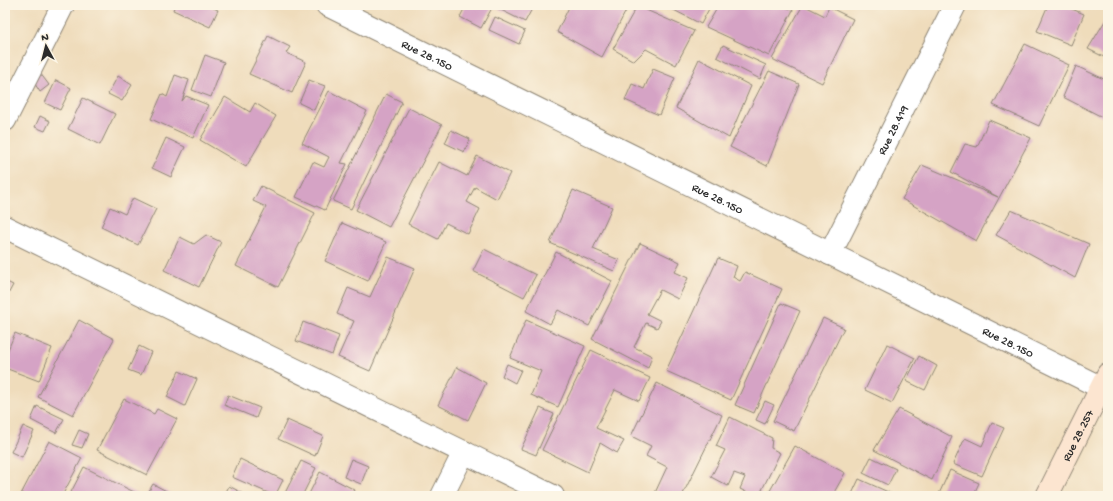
<svg xmlns="http://www.w3.org/2000/svg" width="1113" height="501" font-family="'Gochi Hand',sans-serif">
  <style>
    .building { fill: #d5a3c5 }
    .lines { fill: none; stroke-linecap: round; stroke-linejoin: round }
    .street-casing { stroke: #8d8473; stroke-width: 24 }
    .secondary-casing { stroke: #8d8473; stroke-width: 24 }
    .street { stroke: #fff; stroke-width: 22 }
    .secondary { stroke: #fce5d0; stroke-width: 22 }
    .labels { text-anchor: middle; stroke-width: 4; stroke-linejoin: round; paint-order: stroke }
    .street-label { font-size: 12px; fill: #2b2b2b; stroke: #fcf5e5 }
  </style>
  <rect width="100%" height="100%" fill="#fcf5e5"/>
  <filter id="ink" filterUnits="userSpaceOnUse"><feTurbulence type="fractalNoise" baseFrequency=".025" numOctaves="2"/><feDisplacementMap in="SourceGraphic" scale="8" xChannelSelector="R" yChannelSelector="G"/><feConvolveMatrix kernelMatrix="1 2 1 2 8 2 1 2 1" color-interpolation-filters="sRGB"/></filter>
  <filter id="wash" filterUnits="userSpaceOnUse"><feTurbulence type="fractalNoise" baseFrequency=".012" numOctaves="4" result="noise"/><feDisplacementMap in="SourceGraphic" scale="16" xChannelSelector="R" yChannelSelector="G"/><feGaussianBlur stdDeviation="0.9" result="paint"/><feColorMatrix in="noise" values="0 0 0 0 0 0 0 0 0 0 0 0 0 0 0 0 0 1.4 0 .05"/><feComposite in="paint" operator="in"/></filter>
  <g filter="url(#wash)">
    <rect width="100%" height="100%" fill="#efdcbb"/>
    <g id="blocks">
      <g class="building">
        <path d="M 175,5 L 207,5 L 218,10 L 210,27 L 173,10 Z"/>
        <path d="M 466,5 L 534,5 L 525,22 L 493,6 L 481,28 L 460,17 Z"/>
        <path d="M 570,5 L 629,5 L 602,57 L 557,32 Z"/>
        <path d="M 664,5 L 711,5 L 701,24 Z"/>
        <path d="M 719,5 L 781,5 L 793,10 L 769,56 L 706,27 Z"/>
        <path d="M 803,5 L 825,16 L 829,7 L 853,19 L 822,83 L 772,59 Z"/>
        <path d="M 1048,5 L 1062,5 L 1084,14 L 1071,45 L 1037,31 Z"/>
        <path d="M 637,6 L 694,31 L 676,65 L 646,49 L 634,61 L 613,49 Z"/>
        <path d="M 1108,16 L 1108,59 L 1088,49 Z"/>
        <path d="M 495,17 L 525,31 L 519,44 L 489,30 Z"/>
        <path d="M 268,36 L 290,47 L 286,53 L 306,62 L 292,93 L 249,74 Z"/>
        <path d="M 1025,44 L 1069,65 L 1039,126 L 993,105 Z"/>
        <path d="M 723,45 L 766,65 L 760,79 L 717,57 Z"/>
        <path d="M 205,55 L 224,62 L 211,97 L 192,90 Z"/>
        <path d="M 699,59 L 751,86 L 729,138 L 676,108 Z"/>
        <path d="M 1076,66 L 1108,81 L 1108,120 L 1063,97 Z"/>
        <path d="M 37,69 L 49,85 L 40,92 L 30,76 Z"/>
        <path d="M 653,69 L 675,78 L 659,115 L 625,100 L 632,84 L 644,89 Z"/>
        <path d="M 769,71 L 799,84 L 767,166 L 730,147 Z"/>
        <path d="M 175,75 L 189,80 L 182,101 L 186,96 L 208,105 L 193,138 L 151,119 L 162,94 L 167,97 Z"/>
        <path d="M 118,76 L 132,85 L 122,101 L 108,94 Z"/>
        <path d="M 56,80 L 71,88 L 60,110 L 45,103 Z"/>
        <path d="M 309,80 L 325,86 L 314,110 L 299,103 Z"/>
        <path d="M 329,91 L 367,111 L 341,163 L 347,164 L 325,210 L 296,197 L 313,162 L 324,167 L 329,157 L 302,143 Z"/>
        <path d="M 386,94 L 402,102 L 351,209 L 333,201 Z"/>
        <path d="M 225,97 L 250,112 L 255,103 L 276,116 L 246,167 L 200,140 Z"/>
        <path d="M 83,98 L 115,114 L 100,145 L 68,129 Z"/>
        <path d="M 409,108 L 442,125 L 389,227 L 356,210 Z"/>
        <path d="M 40,116 L 50,121 L 45,131 L 35,127 Z"/>
        <path d="M 989,120 L 1031,138 L 976,241 L 902,199 L 922,165 L 998,197 L 951,172 L 965,144 L 977,147 Z"/>
        <path d="M 451,130 L 470,139 L 464,152 L 445,143 Z"/>
        <path d="M 166,138 L 185,147 L 171,177 L 152,168 Z"/>
        <path d="M 477,156 L 510,173 L 497,199 L 475,187 L 467,202 L 480,209 L 468,234 L 446,223 L 438,239 L 408,224 L 439,162 L 467,176 Z"/>
        <path d="M 261,186 L 315,213 L 278,287 L 236,266 L 266,207 L 253,201 Z"/>
        <path d="M 573,190 L 612,207 L 593,249 L 619,260 L 614,271 L 550,243 Z"/>
        <path d="M 133,198 L 156,209 L 138,245 L 101,227 L 110,207 L 125,214 Z"/>
        <path d="M 1011,210 L 1089,244 L 1075,278 L 996,235 Z"/>
        <path d="M 342,223 L 386,242 L 368,281 L 325,261 Z"/>
        <path d="M 206,235 L 221,242 L 199,287 L 164,270 L 180,237 L 194,244 Z"/>
        <path d="M 640,243 L 680,262 L 675,272 L 688,278 L 678,299 L 660,290 L 647,314 L 661,321 L 657,328 L 646,323 L 634,347 L 652,356 L 648,368 L 592,339 Z"/>
        <path d="M 484,249 L 536,275 L 524,297 L 473,271 Z"/>
        <path d="M 556,252 L 612,281 L 589,326 L 558,310 L 550,324 L 526,311 Z"/>
        <path d="M 388,257 L 415,268 L 370,371 L 338,357 L 354,321 L 337,314 L 348,288 L 370,297 Z"/>
        <path d="M 718,258 L 737,266 L 733,277 L 740,281 L 745,272 L 782,289 L 731,400 L 666,371 Z"/>
        <path d="M 5,281 L 13,285 L 5,300 Z"/>
        <path d="M 781,303 L 800,311 L 754,413 L 735,405 Z"/>
        <path d="M 823,318 L 844,328 L 794,431 L 773,421 Z"/>
        <path d="M 79,320 L 114,339 L 73,415 L 38,397 Z"/>
        <path d="M 526,320 L 585,346 L 558,407 L 531,395 L 541,371 L 510,358 Z"/>
        <path d="M 303,322 L 339,336 L 332,355 L 296,341 Z"/>
        <path d="M 15,333 L 52,348 L 39,381 L 5,368 L 5,357 Z"/>
        <path d="M 887,344 L 915,358 L 892,403 L 865,390 Z"/>
        <path d="M 139,346 L 151,352 L 141,375 L 128,370 Z"/>
        <path d="M 591,350 L 650,378 L 639,401 L 615,390 L 596,428 L 624,441 L 617,453 L 600,443 L 588,472 L 542,450 Z"/>
        <path d="M 919,356 L 937,366 L 925,390 L 906,381 Z"/>
        <path d="M 507,364 L 521,370 L 515,383 L 502,376 Z"/>
        <path d="M 457,367 L 486,383 L 468,420 L 438,405 Z"/>
        <path d="M 179,371 L 197,379 L 185,406 L 167,397 Z"/>
        <path d="M 657,383 L 722,415 L 682,496 L 654,495 L 667,467 L 646,456 L 651,446 L 631,436 Z"/>
        <path d="M 228,395 L 260,408 L 256,418 L 224,405 Z"/>
        <path d="M 124,399 L 154,414 L 157,409 L 177,419 L 147,475 L 97,450 Z"/>
        <path d="M 765,401 L 774,405 L 765,424 L 756,420 Z"/>
        <path d="M 37,406 L 64,419 L 56,433 L 31,420 Z"/>
        <path d="M 540,408 L 554,414 L 536,455 L 521,449 Z"/>
        <path d="M 899,409 L 952,437 L 932,480 L 874,450 Z"/>
        <path d="M 730,417 L 772,438 L 771,448 L 780,453 L 759,496 L 754,496 L 740,489 L 745,477 L 734,473 L 728,486 L 711,477 L 725,450 L 716,446 Z"/>
        <path d="M 287,420 L 323,436 L 315,456 L 278,439 Z"/>
        <path d="M 992,423 L 1004,428 L 982,476 L 953,464 L 965,438 L 982,446 Z"/>
        <path d="M 23,426 L 34,431 L 22,457 L 11,452 Z"/>
        <path d="M 79,430 L 88,434 L 82,448 L 72,445 Z"/>
        <path d="M 49,441 L 82,458 L 62,496 L 20,496 Z"/>
        <path d="M 795,446 L 845,473 L 832,496 L 767,496 Z"/>
        <path d="M 871,457 L 896,469 L 888,485 L 863,473 Z"/>
        <path d="M 240,459 L 283,480 L 275,496 L 232,477 Z"/>
        <path d="M 351,459 L 368,466 L 361,484 L 344,477 Z"/>
        <path d="M 301,461 L 316,468 L 302,496 L 287,496 L 284,495 Z"/>
        <path d="M 84,467 L 138,494 L 137,496 L 69,496 Z"/>
        <path d="M 950,470 L 979,483 L 973,496 L 938,496 Z"/>
        <path d="M 320,472 L 355,490 L 352,496 L 308,496 Z"/>
        <path d="M 859,479 L 897,496 L 851,496 Z"/>
        <path d="M 153,484 L 176,496 L 146,496 Z"/>
        <path d="M 229,486 L 248,496 L 224,496 Z"/>
      </g>
    </g>
  </g>
  <g filter="url(#ink)">
    <use href="#blocks" fill-opacity="0" stroke="#8d8473" stroke-width="1"/>
    <g class="lines">
      <g class="street-casing">
        <g id="street">
          <path id="s1" d="M 327,5 L 1108,391"/>
          <path d="M 5,120 L 63,5"/>
          <path d="M 5,227 L 553,496"/>
          <path id="s2" d="M 830,254 L 955,5"/>
          <path d="M 442,496 L 464,452"/>
        </g>
      </g>
      <g class="secondary-casing">
        <g id="secondary">
          <path id="s3" d="M 1047,496 L 1108,374"/>
        </g>
      </g>
      <use href="#street" class="street"/>
      <use href="#secondary" class="secondary"/>
    </g>
  </g>
  <g class="labels">
    <g class="street-label">
      <text dy="4" stroke="none"><textPath href="#s1" startOffset="112">Rue 28.150</textPath></text>
      <text dy="4" stroke="none"><textPath href="#s2" startOffset="139">Rue 28.419</textPath></text>
      <text dy="4" stroke="none"><textPath href="#s1" startOffset="436">Rue 28.150</textPath></text>
      <text dy="4" stroke="none"><textPath href="#s1" startOffset="760">Rue 28.150</textPath></text>
      <text dy="4" stroke="none"><textPath href="#s3" startOffset="68">Rue 28.257</textPath></text>
    </g>
  </g>
  <rect width="1113" height="501" fill="none" stroke="#fcf5e5" stroke-width="20"/>
  <g transform="translate(46 46) rotate(353)" stroke="#fcf5e5" stroke-width="3" paint-order="stroke">
  <path d="M0-3L7 15L0 10L-7 15Z" fill="#2b2b2b"/>
  <text y="-6" font-size="11" font-weight="bold" text-anchor="middle" fill="#2b2b2b">N</text>
  </g>
</svg>
